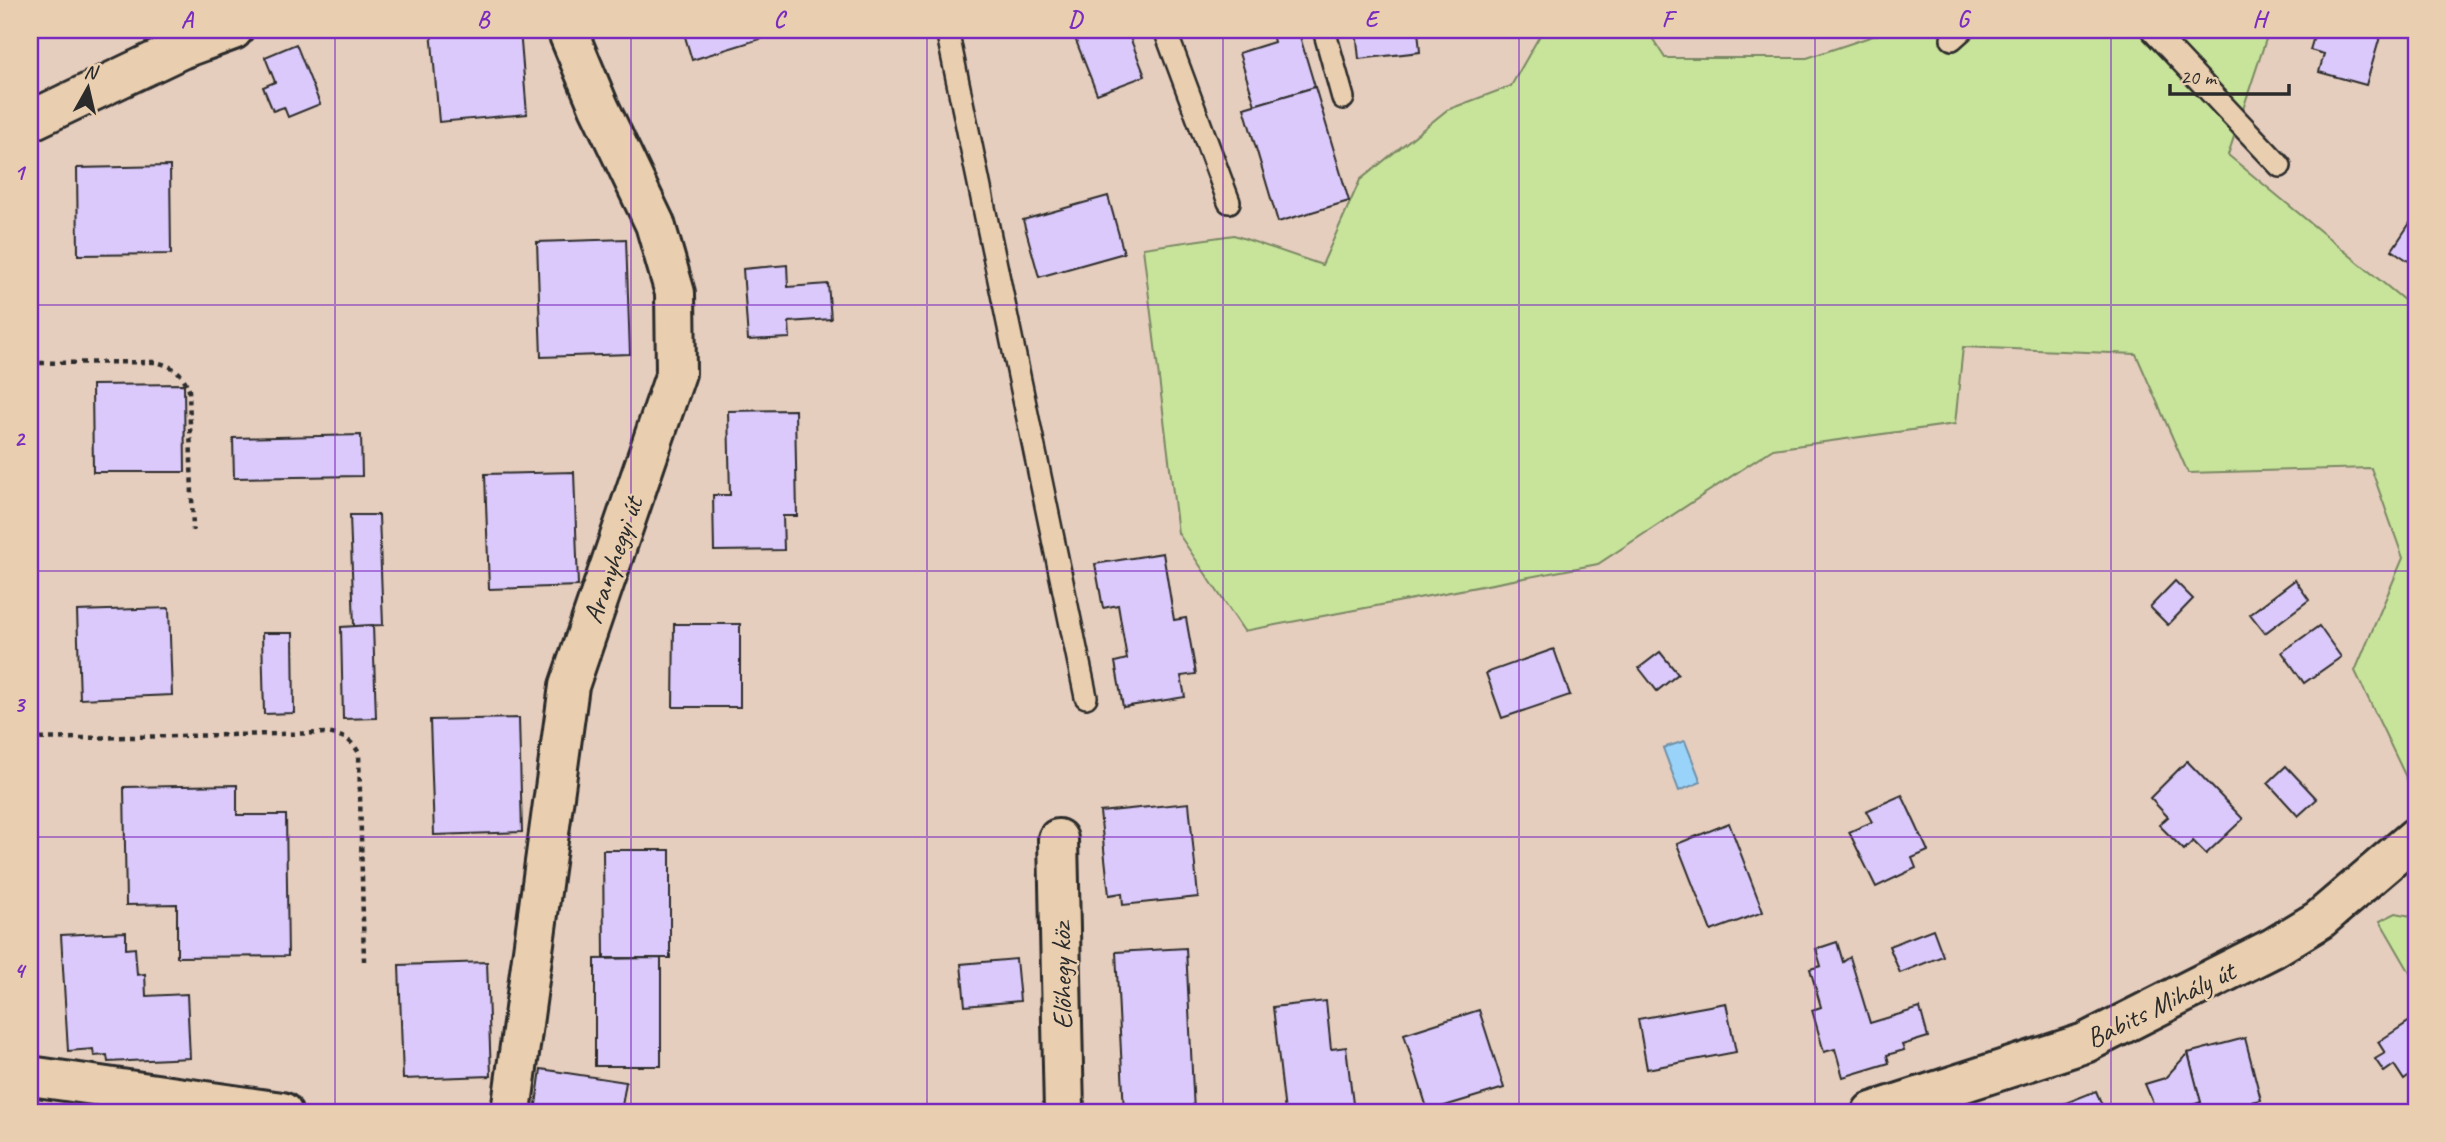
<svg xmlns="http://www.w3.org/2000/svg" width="2446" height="1142" font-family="Caveat,sans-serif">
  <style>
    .green { fill: #c8e49b; stroke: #7a8863; stroke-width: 2 }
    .water { fill: #9ad3fa; stroke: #6e90a7; stroke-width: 2 }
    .building { fill: #dbc9fb; stroke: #2b2b2b; stroke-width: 2 }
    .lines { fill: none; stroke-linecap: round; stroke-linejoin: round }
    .service-casing { stroke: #2b2b2b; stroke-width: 26 }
    .minor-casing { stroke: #2b2b2b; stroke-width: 44 }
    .path { stroke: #2b2b2b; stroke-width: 4.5; stroke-dasharray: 5 5; stroke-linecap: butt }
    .service { stroke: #e9cfb0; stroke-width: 21 }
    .minor { stroke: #e9cfb0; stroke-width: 38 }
    .grid { fill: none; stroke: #7b2cbf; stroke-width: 2; stroke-opacity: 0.55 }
    .labels { text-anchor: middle; stroke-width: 5; stroke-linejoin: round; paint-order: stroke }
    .street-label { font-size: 28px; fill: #2b2b2b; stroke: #e9cfb0 }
    .neatline { fill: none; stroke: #7b2cbf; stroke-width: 2.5 }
    .grid-label { font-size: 23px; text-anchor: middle; font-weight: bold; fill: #7b2cbf }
  </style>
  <rect width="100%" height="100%" fill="#e6cebf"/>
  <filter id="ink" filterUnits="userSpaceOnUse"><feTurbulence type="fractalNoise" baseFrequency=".0143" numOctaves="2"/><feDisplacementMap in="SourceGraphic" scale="14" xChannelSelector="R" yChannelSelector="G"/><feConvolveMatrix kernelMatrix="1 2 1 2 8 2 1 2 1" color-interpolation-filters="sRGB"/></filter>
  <g filter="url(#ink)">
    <g class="green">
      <path d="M 1543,30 L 1647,30 L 1665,58 L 1807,58 L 1891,30 L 2269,30 L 2228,155 L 2416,310 L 2416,798 L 2355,671 L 2403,558 L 2371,468 L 2188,473 L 2136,354 L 1963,347 L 1955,424 L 1773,449 L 1598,564 L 1244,631 L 1178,533 L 1143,248 L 1234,235 L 1322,265 L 1360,180 L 1447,110 L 1511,86 Z"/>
      <path d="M 2396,913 L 2416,917 L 2416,983 L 2380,921 Z"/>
    </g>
    <path class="water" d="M 1685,741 L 1701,782 L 1679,791 L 1663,748 Z"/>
    <g class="building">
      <path d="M 431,30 L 520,30 L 527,114 L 439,122 Z"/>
      <path d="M 683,30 L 771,30 L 773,35 L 692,60 Z"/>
      <path d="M 1080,30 L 1127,30 L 1145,76 L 1097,94 L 1073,33 Z"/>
      <path d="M 1271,30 L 1298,30 L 1315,87 L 1255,105 L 1239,53 L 1274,42 Z"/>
      <path d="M 1356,30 L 1418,30 L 1420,52 L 1359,59 Z"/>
      <path d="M 2316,30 L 2382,30 L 2366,85 L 2319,72 L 2324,54 L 2310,50 Z"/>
      <path d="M 296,44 L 320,104 L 288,117 L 284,107 L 273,111 L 263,87 L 275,82 L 265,57 Z"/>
      <path d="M 1315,87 L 1349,201 L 1278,222 L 1244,108 Z"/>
      <path d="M 170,166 L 171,254 L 78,255 L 77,168 Z"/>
      <path d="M 1108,196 L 1124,253 L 1039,277 L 1023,220 Z"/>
      <path d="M 2416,214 L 2416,266 L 2392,250 Z"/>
      <path d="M 626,239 L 630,354 L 541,357 L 537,242 Z"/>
      <path d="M 787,265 L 788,287 L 828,284 L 831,319 L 789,322 L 790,338 L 748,340 L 743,269 Z"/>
      <path d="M 184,384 L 185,472 L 93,472 L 92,385 Z"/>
      <path d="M 795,410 L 797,516 L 783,516 L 784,550 L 714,551 L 713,495 L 730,495 L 728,411 Z"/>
      <path d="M 361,435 L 362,476 L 234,478 L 233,438 Z"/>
      <path d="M 574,472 L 578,586 L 489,589 L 485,474 Z"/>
      <path d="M 350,515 L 379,515 L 383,625 L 354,626 Z"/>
      <path d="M 1163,553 L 1174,620 L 1186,618 L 1196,674 L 1181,676 L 1185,697 L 1123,707 L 1115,662 L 1127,659 L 1118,605 L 1103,608 L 1095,564 Z"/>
      <path d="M 2295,580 L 2309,600 L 2265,633 L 2250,614 Z"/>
      <path d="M 2175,581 L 2193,599 L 2168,625 L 2150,607 Z"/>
      <path d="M 169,608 L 172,695 L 80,699 L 77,611 Z"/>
      <path d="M 674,624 L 740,624 L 740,707 L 673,707 Z"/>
      <path d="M 373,625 L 376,718 L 343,719 L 341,627 Z"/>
      <path d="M 2319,626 L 2341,657 L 2304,683 L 2282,652 Z"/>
      <path d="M 262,633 L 293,633 L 294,713 L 264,714 Z"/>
      <path d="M 1554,649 L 1570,695 L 1502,718 L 1486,673 Z"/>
      <path d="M 1660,652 L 1678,674 L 1657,691 L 1639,668 Z"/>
      <path d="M 519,718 L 522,832 L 434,835 L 430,720 Z"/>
      <path d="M 2187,761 L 2243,819 L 2206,854 L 2193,841 L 2184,850 L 2159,825 L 2168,817 L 2150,798 Z"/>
      <path d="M 2286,766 L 2317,799 L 2298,816 L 2268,783 Z"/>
      <path d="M 237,785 L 237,815 L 286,815 L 288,956 L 177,957 L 177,904 L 126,905 L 124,787 Z"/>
      <path d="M 1902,795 L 1928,851 L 1912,858 L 1916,868 L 1876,887 L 1849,832 L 1872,822 L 1866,811 Z"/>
      <path d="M 1189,803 L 1198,897 L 1123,905 L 1122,893 L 1109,895 L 1100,812 Z"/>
      <path d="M 1729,823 L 1763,912 L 1711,931 L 1677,844 Z"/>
      <path d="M 603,850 L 670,850 L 670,958 L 604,958 Z"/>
      <path d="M 1933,929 L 1943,956 L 1900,973 L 1889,946 Z"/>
      <path d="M 126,932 L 126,949 L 135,948 L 137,975 L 145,974 L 146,996 L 187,994 L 190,1058 L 108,1062 L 107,1055 L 94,1056 L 93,1049 L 68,1051 L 61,935 Z"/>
      <path d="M 1837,942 L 1843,962 L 1850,957 L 1870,1023 L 1920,1008 L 1928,1037 L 1902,1045 L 1904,1050 L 1887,1055 L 1889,1063 L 1843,1077 L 1835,1049 L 1824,1052 L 1812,1010 L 1821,1007 L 1810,969 L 1821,966 L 1816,949 Z"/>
      <path d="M 1186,948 L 1194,1112 L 1124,1112 L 1116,952 Z"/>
      <path d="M 661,958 L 661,1066 L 595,1066 L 595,959 Z"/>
      <path d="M 1016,959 L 1020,1001 L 965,1006 L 961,964 Z"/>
      <path d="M 487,962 L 491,1076 L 403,1079 L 399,965 Z"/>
      <path d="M 1326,1001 L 1331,1049 L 1346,1047 L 1354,1112 L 1285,1112 L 1273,1007 Z"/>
      <path d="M 1726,1003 L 1736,1052 L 1647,1069 L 1638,1019 Z"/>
      <path d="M 1479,1010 L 1504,1088 L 1428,1111 L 1404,1034 Z"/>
      <path d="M 2413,1019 L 2416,1024 L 2416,1071 L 2404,1080 L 2394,1065 L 2384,1072 L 2375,1059 L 2385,1053 L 2378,1042 Z"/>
      <path d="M 2245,1038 L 2261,1100 L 2203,1112 L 2188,1053 Z"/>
      <path d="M 2188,1053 L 2201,1102 L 2171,1112 L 2157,1112 L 2145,1084 L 2165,1078 Z"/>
      <path d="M 541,1069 L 626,1082 L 621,1112 L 535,1112 Z"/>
      <path d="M 2096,1091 L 2105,1112 L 2060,1112 L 2058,1106 Z"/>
    </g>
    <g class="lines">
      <g class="service-casing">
        <g id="service">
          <path d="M 947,30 L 1086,697"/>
          <path d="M 1165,30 L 1229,202"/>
          <path d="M 1324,30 L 1343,98"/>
          <path d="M 2152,30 L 2280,166"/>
          <path d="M 1952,39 L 1962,30"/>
        </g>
      </g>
      <g class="minor-casing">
        <g id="minor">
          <path d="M 30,121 L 181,49 L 233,30"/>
          <path d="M 1058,839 L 1064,1112"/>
          <path d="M 30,1076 L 282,1112"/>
          <path d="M 511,1112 L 569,686 L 676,373 L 675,293 L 655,224 L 599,107 L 567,30"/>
          <path d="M 1872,1112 L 2085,1043 L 2273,948 L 2319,920 L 2416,837"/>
        </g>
      </g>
      <g class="path">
        <path d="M 30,363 L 156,362 C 175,367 182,372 189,390 L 193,531"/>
        <path d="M 30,739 L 327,733 C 343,736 351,739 359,753 L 364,961"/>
      </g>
      <use href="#service" class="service"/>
      <use href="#minor" class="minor"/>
    </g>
  </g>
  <path class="grid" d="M 335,30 L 335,1112M 631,30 L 631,1112M 927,30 L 927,1112M 1223,30 L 1223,1112M 1519,30 L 1519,1112M 1815,30 L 1815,1112M 2111,30 L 2111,1112M 30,305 L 2416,305M 30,571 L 2416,571M 30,837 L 2416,837"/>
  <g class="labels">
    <g class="street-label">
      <text transform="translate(612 560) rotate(-71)" y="10">Aranyhegyi út</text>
      <text transform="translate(1061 976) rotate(-91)" y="10">Előhegy köz</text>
      <text transform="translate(2160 1004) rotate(-26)" y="10">Babits Mihály út</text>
    </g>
  </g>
  <rect width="2446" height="1142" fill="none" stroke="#e9cfb0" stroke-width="77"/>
  <g transform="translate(88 88) rotate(8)" stroke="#e9cfb0" stroke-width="5" paint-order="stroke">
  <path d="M0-5L12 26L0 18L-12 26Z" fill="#2b2b2b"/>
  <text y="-10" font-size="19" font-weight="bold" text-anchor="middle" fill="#2b2b2b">N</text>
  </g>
  <path d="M2170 84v10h119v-10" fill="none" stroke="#2b2b2b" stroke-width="3.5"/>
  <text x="2180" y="84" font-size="21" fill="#2b2b2b" stroke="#e9cfb0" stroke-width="5" paint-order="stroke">20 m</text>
  <rect x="38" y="38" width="2370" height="1066" class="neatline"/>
  <g class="grid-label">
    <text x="187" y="27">A</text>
    <text x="483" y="27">B</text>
    <text x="779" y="27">C</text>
    <text x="1075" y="27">D</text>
    <text x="1371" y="27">E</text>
    <text x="1667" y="27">F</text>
    <text x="1963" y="27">G</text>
    <text x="2259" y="27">H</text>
    <text x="19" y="180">1</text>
    <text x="19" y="446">2</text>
    <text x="19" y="712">3</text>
    <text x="19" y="978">4</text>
  </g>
</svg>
